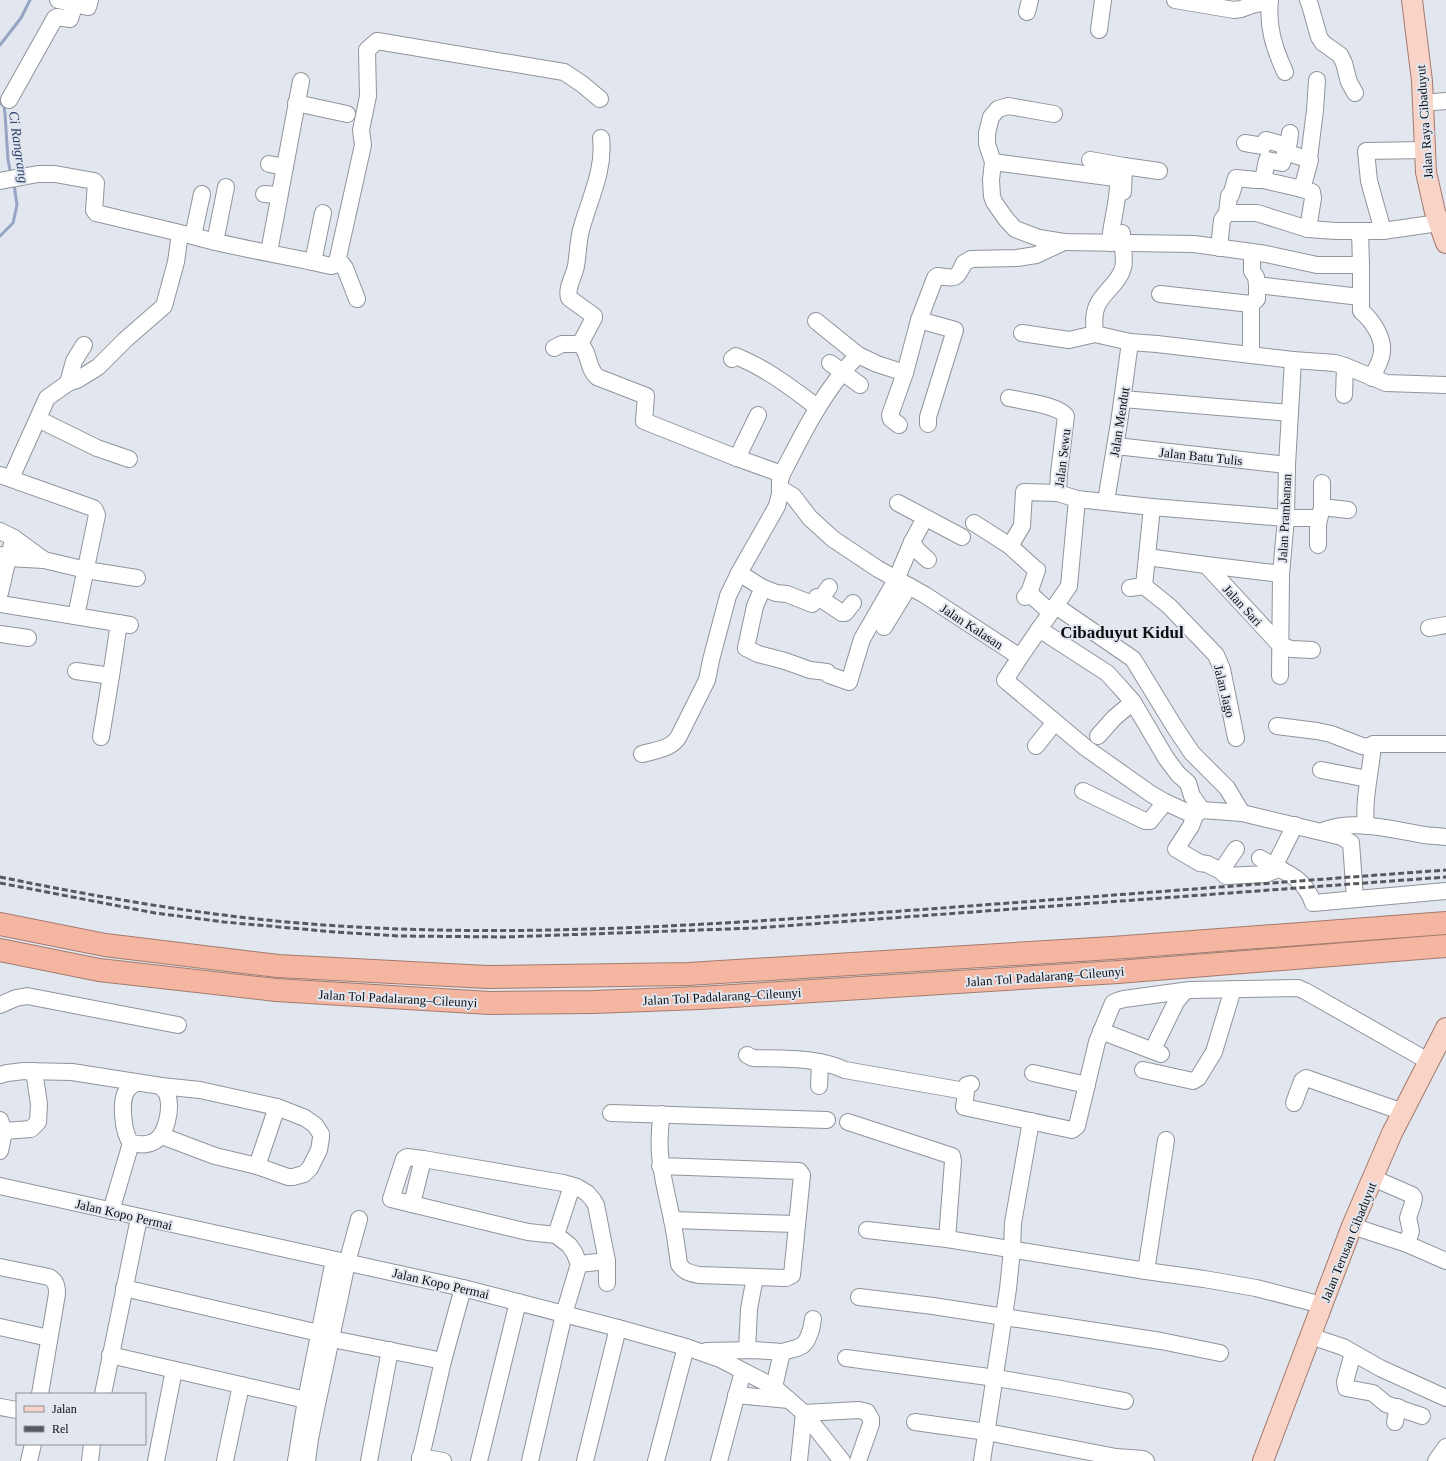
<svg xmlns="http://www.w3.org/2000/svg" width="1446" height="1461" font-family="Georgia,serif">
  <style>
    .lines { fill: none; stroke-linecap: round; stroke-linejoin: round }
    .stream { stroke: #96a5c3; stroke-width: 3 }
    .minor-casing { stroke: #90949c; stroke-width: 18 }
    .major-casing { stroke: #a37b6e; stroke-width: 22 }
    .highway-casing { stroke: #a37b6e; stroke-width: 24 }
    .minor { stroke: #fff; stroke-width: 16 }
    .major { stroke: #f8d3c6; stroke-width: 20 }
    .highway { stroke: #f4b6a0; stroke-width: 22 }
    .rail { stroke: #55585c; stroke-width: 3; stroke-dasharray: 6 3; stroke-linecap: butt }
    .labels { text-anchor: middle; stroke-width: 4; stroke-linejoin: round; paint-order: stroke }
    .street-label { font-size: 13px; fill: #0c0e10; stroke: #e2e6ee }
    .water-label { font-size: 14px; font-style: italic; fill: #2d416c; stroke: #e2e6ee }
    .district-label { font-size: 17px; font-weight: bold; fill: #0c0e10; stroke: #e2e6ee }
  </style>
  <rect width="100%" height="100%" fill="#e2e6ee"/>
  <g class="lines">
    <g class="stream">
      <path d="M 0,45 L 21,18 L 30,0"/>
      <path d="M 0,103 L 4,106 L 5,114 L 8,160 L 11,175"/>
      <path d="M 0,236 L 13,223 L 17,205 L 14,184"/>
    </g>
    <g class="minor-casing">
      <g id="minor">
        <path d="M 58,0 L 88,7 L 90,0"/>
        <path d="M 1175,0 L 1234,10 L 1241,9 L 1252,5 L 1270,1"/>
        <path d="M 1270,0 C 1267,26 1274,48 1285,72"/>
        <path d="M 1308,0 L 1310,5 L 1319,37 L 1323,43 L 1340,55 L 1344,63 L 1349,82 L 1355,93"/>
        <path d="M 1027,12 L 1030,0"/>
        <path d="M 1099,30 L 1103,0"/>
        <path d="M 9,100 L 55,18 L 57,17 L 70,19 L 75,4"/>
        <path d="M 296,103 L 347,114"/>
        <path d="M 1423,103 L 1446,101"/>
        <path d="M 1054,114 L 1008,106 L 998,109 L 991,117 L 987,133 L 987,144 L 993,162 L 991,180 L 992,196 L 994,202 L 1006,219 L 1015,229 L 1039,238 L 1064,242 L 1194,244 L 1266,254 L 1317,265 L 1361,265 L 1361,311 C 1373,321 1386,340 1381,357 C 1379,364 1375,371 1372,378"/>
        <path d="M 601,138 C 605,170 589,200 581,230 C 578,242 578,254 576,266 C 574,277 566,287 569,298 L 594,316 L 594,318 L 580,344 C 590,353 587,368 597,377 L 646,396 L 644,421 L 737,458 L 782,474"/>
        <path d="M 1245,143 L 1263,146 L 1266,140 L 1287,146"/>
        <path d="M 1285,152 L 1310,160 L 1302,189 L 1312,192 L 1313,198 L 1308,229"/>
        <path d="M 1309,158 L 1315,110 L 1317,80"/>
        <path d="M 1090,160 L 1124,166 L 1159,171"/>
        <path d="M 993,162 L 1115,178 L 1118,180 C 1119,201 1111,222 1110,243"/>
        <path d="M 269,164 L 285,167"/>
        <path d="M 1263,180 L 1267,160 L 1282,163 L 1289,142 L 1290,133"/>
        <path d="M 0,181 L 38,174 L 55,174 L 94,181 L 96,183 L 94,210 L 96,213 L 180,233 L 176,262 L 164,306 L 125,340 L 98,367 L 77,380 L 68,383 L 47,398 L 11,478"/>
        <path d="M 1123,192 L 1124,166"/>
        <path d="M 264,194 L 279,195"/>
        <path d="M 1227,213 L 1257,213 L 1308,229 L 1336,231 L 1383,231 L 1369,181 L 1366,151 L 1425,150"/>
        <path d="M 1360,231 L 1361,265"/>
        <path d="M 1383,231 L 1438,223"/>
        <path d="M 184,234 L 193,236 L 202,194"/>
        <path d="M 193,236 C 238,249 285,255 331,266 L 335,265 L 337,262 L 363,145 L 361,130 L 368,96 L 367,50 L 377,41 L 564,72 L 582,84 L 600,99"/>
        <path d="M 215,242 L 226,187"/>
        <path d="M 1219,248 L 1222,220 L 1227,213 L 1229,196 L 1231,195 L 1236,178 L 1256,180 L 1263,180 L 1302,189"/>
        <path d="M 269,252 L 301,81"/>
        <path d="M 313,262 L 323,213"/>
        <path d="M 337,262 L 342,264 L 345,268 L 357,299"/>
        <path d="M 1257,285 L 1360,297"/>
        <path d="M 1160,294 L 1251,304"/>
        <path d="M 919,320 L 955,330 L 928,417 L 928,424"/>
        <path d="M 816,321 L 858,355 L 877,364 L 905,373"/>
        <path d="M 1022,333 L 1069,340 L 1095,334 L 1130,342 L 1157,344 L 1293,360 L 1335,363 L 1345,366 L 1386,383 L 1446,385"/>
        <path d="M 1095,334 C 1094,325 1093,315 1097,306 C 1102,293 1119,283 1123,268 C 1126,257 1121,244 1122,233"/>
        <path d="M 554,348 L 562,344 L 580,344"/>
        <path d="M 1251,355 L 1251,304 L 1257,299 L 1257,285 L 1256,277 L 1252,271 L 1252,252"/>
        <path d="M 732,359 L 736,356 C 769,370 790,387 817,407"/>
        <path d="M 830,363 L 860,385"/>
        <path d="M 68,383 L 74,361 L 84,345"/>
        <path d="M 1344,395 L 1345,366"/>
        <path d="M 1009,398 C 1023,401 1058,405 1066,416 L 1059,473 L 1058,493"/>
        <path d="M 1123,399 L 1290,413"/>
        <path d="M 38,419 L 97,448 L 129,459"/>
        <path d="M 899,425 L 891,419 L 890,415 L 905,373 L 919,320 L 935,278 L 937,276 C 955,278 956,281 964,263 L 971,259 L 1017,258 L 1036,255 L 1064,242"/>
        <path d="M 1116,446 L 1287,465"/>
        <path d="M 737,458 L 758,415"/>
        <path d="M 0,475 L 93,508 L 95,510 L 97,515 L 76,616"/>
        <path d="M 781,489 L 793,496 L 810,518 L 833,539 L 878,569 L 925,595 L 1020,657 L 1069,586 L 1077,499"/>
        <path d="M 1106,501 L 1119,423 L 1130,342"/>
        <path d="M 898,503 L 962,537"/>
        <path d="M 1152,507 L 1144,586 L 1169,606 L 1216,655 L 1222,669 L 1236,738"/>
        <path d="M 1322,507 L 1348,510"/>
        <path d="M 925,518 L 912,542 L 917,550 L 928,560"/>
        <path d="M 974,523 L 1010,546 L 1034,568 L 1037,570 L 1029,593"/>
        <path d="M 0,531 L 14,538 L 44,560"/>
        <path d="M 1318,545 L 1318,524 L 1322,507 L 1322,483"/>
        <path d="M 1010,546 L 1022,526 L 1024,492 L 1058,493 L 1077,499 L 1152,507 L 1286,518 L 1319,518"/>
        <path d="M 0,555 L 8,558 L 44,560 L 86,570 L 137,578"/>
        <path d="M 1147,557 L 1206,565 L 1281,574"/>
        <path d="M 1206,565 L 1280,645 L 1291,649 L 1312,650"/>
        <path d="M 739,573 L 763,588 L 776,593 L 787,594 L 812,604"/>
        <path d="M 763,588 L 755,606 L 746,648 L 758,654 L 785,661 L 810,670 L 827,672 L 829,675 L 849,682 L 862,639 L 896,580 L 912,542"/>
        <path d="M 1130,588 L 1144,586"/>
        <path d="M 0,593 L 8,558 L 14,538"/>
        <path d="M 1025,597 L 1029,593 L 1050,612"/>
        <path d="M 821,599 L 842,613 L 845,613 L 853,603"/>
        <path d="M 813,603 L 817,597 L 821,599 L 829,587"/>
        <path d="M 0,604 L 130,625"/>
        <path d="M 1056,606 L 1133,659 L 1174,726 L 1192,753 L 1227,788 L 1242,813"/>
        <path d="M 884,627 L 909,586"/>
        <path d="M 1429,628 L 1446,625"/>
        <path d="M 1039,629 L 1107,673 L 1119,686 L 1133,702 L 1166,758 L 1178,774 L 1188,783 L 1192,796 L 1202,810"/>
        <path d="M 0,634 L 28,638"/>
        <path d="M 1020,657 L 1005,680 L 1086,748 L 1151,794 L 1165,802 L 1191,814 L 1195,815 L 1202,810 L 1242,813 L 1342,837 L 1351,843 L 1355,898"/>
        <path d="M 76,671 L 111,676 L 101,737"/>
        <path d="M 111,676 L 119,623"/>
        <path d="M 1280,676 L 1281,574 L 1286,518 L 1287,465 L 1293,360"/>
        <path d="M 1277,726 L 1317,731 L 1331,734 L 1362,746 L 1373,747"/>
        <path d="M 1098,736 L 1114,718 L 1133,702"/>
        <path d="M 1036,746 L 1055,722"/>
        <path d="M 642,754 C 656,750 672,749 679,736 L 707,680 L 711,660 L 728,596 L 739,573 L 777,506 L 780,494 L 780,481 L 782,474 C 800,439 817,404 842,373 C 847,366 853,361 858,355"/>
        <path d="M 1321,770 L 1368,779"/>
        <path d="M 1083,791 L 1145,821 L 1150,821 L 1165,802"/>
        <path d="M 1195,815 L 1191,826 L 1176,849 L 1200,863 L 1207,864 L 1221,871"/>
        <path d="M 1366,826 C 1363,798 1371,772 1373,744 L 1446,744"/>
        <path d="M 1325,830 C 1356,819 1393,830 1424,835 C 1431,836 1439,836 1446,837"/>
        <path d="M 1236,849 L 1221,871 L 1226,876 L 1266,874 L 1278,869"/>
        <path d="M 1260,858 C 1282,872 1304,875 1313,903 L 1446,891"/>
        <path d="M 1274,867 L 1295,825"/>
        <path d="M 0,1005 L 16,998 L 27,996 L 178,1025"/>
        <path d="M 1101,1031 L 1161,1054"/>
        <path d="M 1156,1043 L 1176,1002 L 1185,991"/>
        <path d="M 747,1055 L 753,1058 C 783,1059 817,1057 845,1070 L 965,1091"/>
        <path d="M 1143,1070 L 1193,1081 L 1198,1078 L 1214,1052 L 1233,989"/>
        <path d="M 1033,1073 L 1087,1085"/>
        <path d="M 0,1075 L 7,1073 L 24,1071 L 72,1072 L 161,1086 L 200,1090 L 277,1107 L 305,1118 L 315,1125 L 321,1134 L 321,1138 L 319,1150 L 310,1168 L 304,1174 L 293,1177 L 288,1177 L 257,1166 L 215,1156 L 162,1136"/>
        <path d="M 136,1083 C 133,1085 130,1086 128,1089 C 119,1099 123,1133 131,1143 C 139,1144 146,1146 153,1142 C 167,1136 172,1107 167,1094 C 166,1091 163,1089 161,1086"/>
        <path d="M 971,1084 L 967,1085 L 964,1107 L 1072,1130 L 1077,1126 L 1097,1042 L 1113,1003 L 1117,1001 L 1124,999 L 1190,990 L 1298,988 L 1305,991 L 1428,1061"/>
        <path d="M 819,1086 L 820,1062"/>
        <path d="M 1294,1103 L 1302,1081 L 1306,1078 L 1403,1112"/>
        <path d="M 611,1113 L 827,1120"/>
        <path d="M 0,1120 L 4,1131 L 0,1151"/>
        <path d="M 848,1122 L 952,1156 L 953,1161 L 947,1239"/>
        <path d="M 4,1131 L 31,1129 L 38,1122 L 39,1104 L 34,1071"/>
        <path d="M 257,1166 L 277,1107"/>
        <path d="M 660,1166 L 799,1171 L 802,1175 L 792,1275 L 786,1278 L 699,1275 C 690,1273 684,1272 679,1264 C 677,1249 675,1234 672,1219 C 664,1182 655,1152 662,1114"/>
        <path d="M 1373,1178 L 1412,1195 L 1414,1198 L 1413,1203 L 1408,1218 L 1411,1231 L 1407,1244"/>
        <path d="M 0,1186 L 463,1288 L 618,1328 L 686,1347 L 720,1359 L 774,1387 L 804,1413 L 842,1461"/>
        <path d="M 412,1204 L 423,1159"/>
        <path d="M 111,1211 L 131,1143"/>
        <path d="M 672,1220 L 797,1224"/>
        <path d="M 1352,1226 L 1407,1244 L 1446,1261"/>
        <path d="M 867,1230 L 947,1239 L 1146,1271 L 1204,1279 L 1256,1288 L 1322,1305"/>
        <path d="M 556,1235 L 572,1186"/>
        <path d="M 607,1261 L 607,1283"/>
        <path d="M 0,1267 L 49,1277 C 56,1281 57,1286 57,1294 L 40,1394"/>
        <path d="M 1146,1271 L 1166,1140"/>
        <path d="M 124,1288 L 319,1333"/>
        <path d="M 859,1297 L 933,1306 L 1161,1341 L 1220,1353"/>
        <path d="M 0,1327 L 49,1338"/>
        <path d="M 1310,1336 L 1343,1347 L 1380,1368 L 1446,1398"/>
        <path d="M 332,1339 L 443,1361"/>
        <path d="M 747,1350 L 749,1309 L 755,1277"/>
        <path d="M 706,1351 L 754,1350 L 782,1352 L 797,1348 L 803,1345 L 807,1340 L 811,1330 L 813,1319"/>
        <path d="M 1353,1353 L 1345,1382 L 1346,1388 L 1373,1393 L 1386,1404 L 1422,1416"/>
        <path d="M 110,1355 L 306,1400"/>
        <path d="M 846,1358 L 996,1378 L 1055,1388 L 1125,1401"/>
        <path d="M 774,1387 L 782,1352"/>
        <path d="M 103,1394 L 139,1218"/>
        <path d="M 736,1395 L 789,1400"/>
        <path d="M 0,1407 L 17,1410"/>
        <path d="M 915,1422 L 987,1432 L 1116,1457 L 1143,1459 L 1146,1461"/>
        <path d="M 1395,1422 L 1398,1407"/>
        <path d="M 420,1457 L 443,1461"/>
        <path d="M 29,1461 L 33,1444"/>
        <path d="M 90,1461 L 92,1444"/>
        <path d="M 156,1461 L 174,1370"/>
        <path d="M 225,1461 L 241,1385"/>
        <path d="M 296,1461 L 306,1400 L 334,1260"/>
        <path d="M 307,1461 L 310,1439 L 316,1409 L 347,1263 L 359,1219"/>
        <path d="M 369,1461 L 390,1350"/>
        <path d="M 420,1461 L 443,1361 L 463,1288"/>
        <path d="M 479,1461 L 518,1302"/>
        <path d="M 530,1461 L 564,1314 L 579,1264 L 574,1252 L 569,1245 L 556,1235 L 528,1232 L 391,1199 L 404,1159 L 407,1157 L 423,1159 L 563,1183 L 577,1187 L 587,1193 L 593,1200 L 596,1205 L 607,1261 L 579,1264"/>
        <path d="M 585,1461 L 618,1328"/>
        <path d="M 656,1461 L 686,1347"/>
        <path d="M 719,1461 L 743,1371"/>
        <path d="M 799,1461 L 804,1413 L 859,1410 L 867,1412 L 871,1419 L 871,1424 L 858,1461"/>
        <path d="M 982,1461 L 1008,1289 L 1012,1250 L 1013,1223 L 1031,1121"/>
        <path d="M 1436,1461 L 1446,1447"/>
      </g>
    </g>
    <g class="major-casing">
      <g id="major">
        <path d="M 1412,0 L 1422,81 L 1426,172 L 1435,212 L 1446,243"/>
        <path d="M 1263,1461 L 1352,1226 L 1392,1133 L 1446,1028"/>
      </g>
    </g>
    <g class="highway-casing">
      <g id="highway">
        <path d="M 0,924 L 105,945 L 278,966 L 487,977 L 688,974 L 1112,948 L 1446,923"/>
        <path d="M 0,950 L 99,970 L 276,990 L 490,1003 L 593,1002 L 700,998 L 1118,972 L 1446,946"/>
      </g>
    </g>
    <use href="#minor" class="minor"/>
    <use href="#major" class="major"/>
    <use href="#highway" class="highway"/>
    <g class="rail">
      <path d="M 0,877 C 112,900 225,919 339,926 C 531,938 723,924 915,910 C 1092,897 1269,883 1446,870"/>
      <path d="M 0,883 L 155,913 L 224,922 L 335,932 L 399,936 L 505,937 L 756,928 L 1446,877"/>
    </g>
  </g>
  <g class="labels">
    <g class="street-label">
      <text transform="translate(1424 122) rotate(-94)" y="5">Jalan Raya Cibaduyut</text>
      <text transform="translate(1119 422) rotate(-81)" y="5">Jalan Mendut</text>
      <text transform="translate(1201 456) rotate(6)" y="5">Jalan Batu Tulis</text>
      <text transform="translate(1062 458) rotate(-83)" y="5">Jalan Sewu</text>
      <text transform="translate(1284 518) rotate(-87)" y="5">Jalan Prambanan</text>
      <text transform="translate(1243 605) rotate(47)" y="5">Jalan Sari</text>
      <text transform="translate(972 626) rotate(33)" y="5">Jalan Kalasan</text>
      <text transform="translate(1225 691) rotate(76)" y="5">Jalan Jago</text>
      <text transform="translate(1045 976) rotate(-4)" y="5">Jalan Tol Padalarang–Cileunyi</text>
      <text transform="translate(722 996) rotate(-3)" y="5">Jalan Tol Padalarang–Cileunyi</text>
      <text transform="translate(398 998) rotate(3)" y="5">Jalan Tol Padalarang–Cileunyi</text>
      <text transform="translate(124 1214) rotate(13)" y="5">Jalan Kopo Permai</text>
      <text transform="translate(1348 1242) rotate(-68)" y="5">Jalan Terusan Cibaduyut</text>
      <text transform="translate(441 1283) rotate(13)" y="5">Jalan Kopo Permai</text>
    </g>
    <g class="water-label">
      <text transform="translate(19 147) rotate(82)" y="5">Ci Rangrang</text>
    </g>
    <g class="district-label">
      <text x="1122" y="638">Cibaduyut Kidul</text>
    </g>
  </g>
  <rect x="16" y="1393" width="130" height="52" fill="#e2e6ee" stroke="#8c9095"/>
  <rect x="24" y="1406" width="20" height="6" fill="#f8d3c6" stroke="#8c9095"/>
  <text x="52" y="1413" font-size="12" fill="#0c0e10">Jalan</text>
  <rect x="24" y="1426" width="20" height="6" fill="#55585c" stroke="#8c9095"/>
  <text x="52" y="1433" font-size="12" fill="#0c0e10">Rel</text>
</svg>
